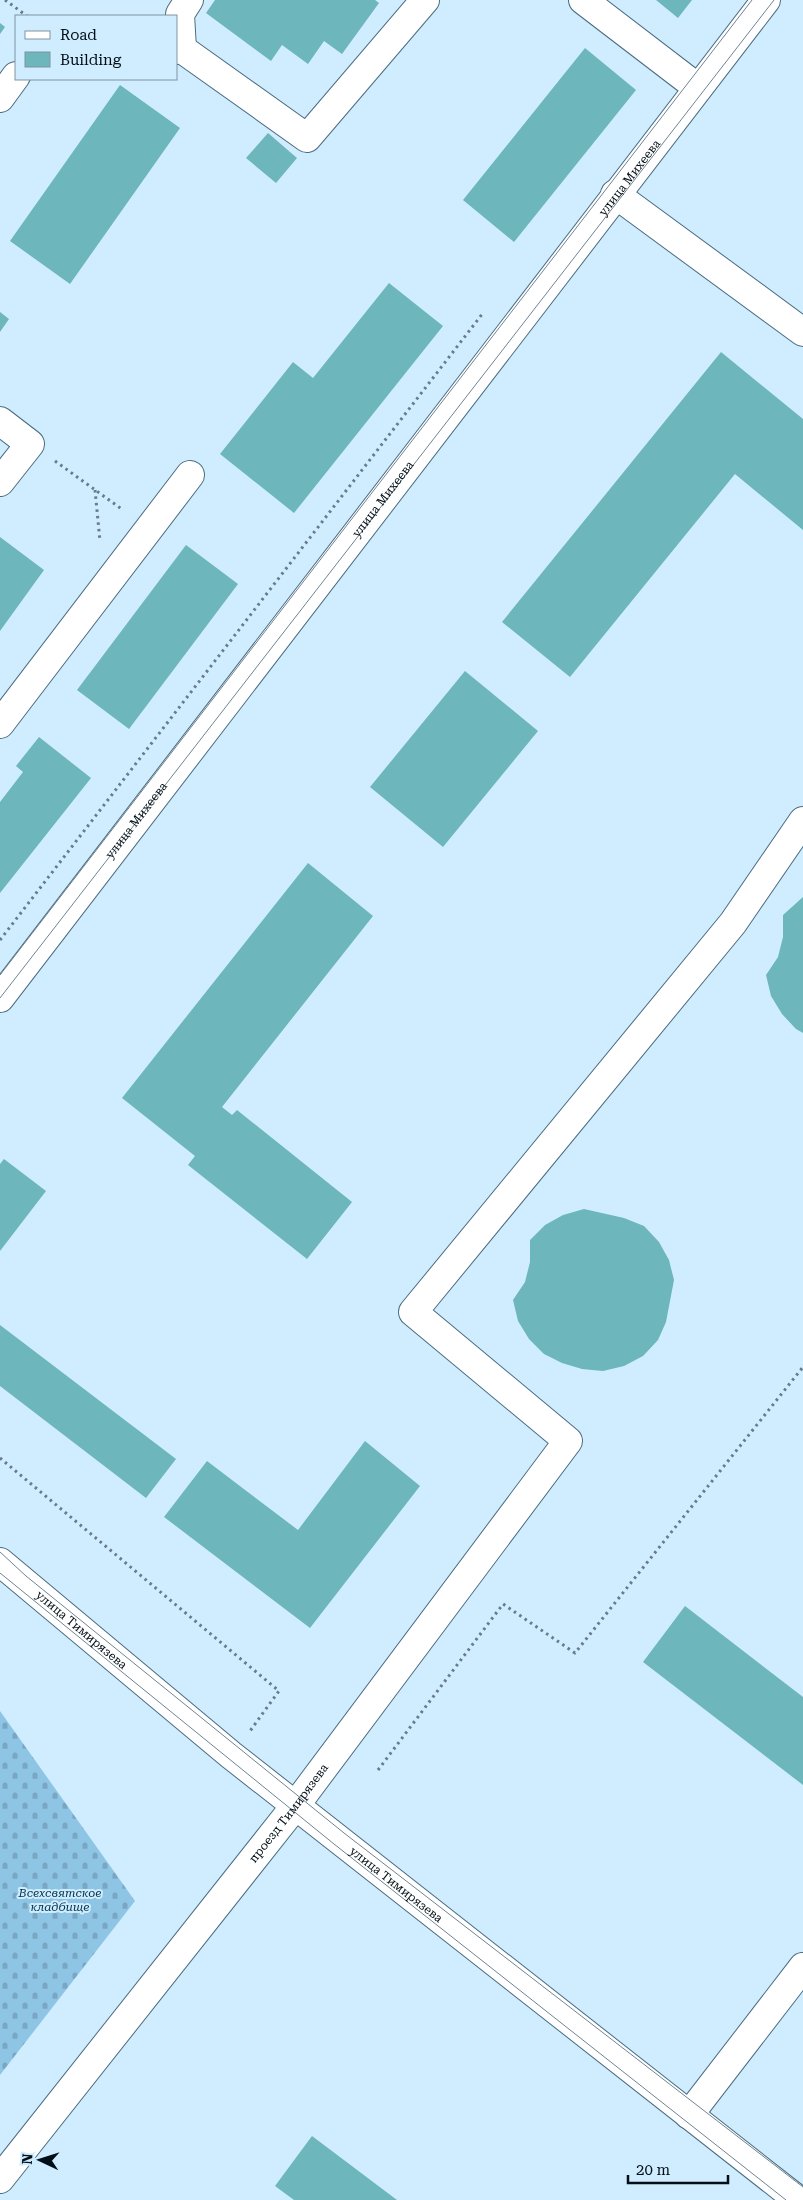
<svg xmlns="http://www.w3.org/2000/svg" width="803" height="2200" font-family="'Roboto Serif',serif">
  <style>
    .cemetery { fill: url(#cemetery-stones) }
    .building { fill: #6cb6bc }
    .lines { fill: none; stroke-linecap: round; stroke-linejoin: round }
    .minor-casing { stroke: #4b6c80; stroke-width: 30 }
    .path { stroke: #677b88; stroke-width: 3; stroke-dasharray: 2.5 4; stroke-linecap: butt }
    .minor { stroke: #fff; stroke-width: 28 }
    .tram { stroke: #6f8491; stroke-width: 1 }
    .labels { text-anchor: middle; stroke-width: 4; stroke-linejoin: round; paint-order: stroke }
    .street-label { font-size: 12px; fill: #030f16; stroke: #d0edff }
    .park-label { font-size: 12px; font-style: italic; fill: #003248; stroke: #d0edff }
  </style>
  <defs>
    <pattern id="cemetery-stones" width="16" height="16" patternUnits="userSpaceOnUse" patternTransform="scale(1.25)"><rect width="16" height="16" fill="#8ec4e4"/><path d="M2 7V4a2 2 0 0 1 4 0v3zM10 15v-3a2 2 0 0 1 4 0v3z" fill="#79a7c3"/></pattern>
  </defs>
  <rect width="100%" height="100%" fill="#d0edff"/>
  <path class="cemetery" d="M 0,1711 L 135,1901 L 0,2075 Z"/>
  <g class="building">
    <path d="M 215,0 L 375,0 L 379,3 L 342,54 L 324,41 L 308,64 L 282,45 L 271,61 L 206,13 Z"/>
    <path d="M 656,0 L 692,0 L 678,18 Z"/>
    <path d="M 0,23 L 5,27 L 0,34 Z"/>
    <path d="M 585,48 L 636,90 L 514,242 L 463,200 Z"/>
    <path d="M 120,85 L 180,128 L 70,284 L 10,241 Z"/>
    <path d="M 268,133 L 297,158 L 276,183 L 246,158 Z"/>
    <path d="M 389,283 L 443,326 L 294,513 L 220,454 L 293,362 L 313,378 Z"/>
    <path d="M 0,312 L 9,319 L 0,332 Z"/>
    <path d="M 721,352 L 803,419 L 803,530 L 735,474 L 570,677 L 502,622 Z"/>
    <path d="M 0,537 L 44,570 L 0,631 Z"/>
    <path d="M 186,545 L 238,584 L 129,729 L 77,690 Z"/>
    <path d="M 465,671 L 538,731 L 443,847 L 370,787 Z"/>
    <path d="M 39,737 L 91,778 L 0,893 L 0,802 L 23,772 L 16,766 Z"/>
    <path d="M 308,863 L 373,916 L 222,1107 L 232,1115 L 237,1110 L 352,1202 L 307,1259 L 188,1165 L 195,1156 L 122,1098 Z"/>
    <path d="M 803,897 L 803,1033 L 796,1029 L 782,1014 L 771,996 L 766,975 L 778,957 L 783,937 L 783,915 Z"/>
    <path d="M 4,1159 L 46,1191 L 0,1251 L 0,1164 Z"/>
    <path d="M 584,1209 L 624,1218 L 644,1226 L 659,1242 L 669,1260 L 674,1280 L 666,1322 L 658,1340 L 643,1356 L 624,1366 L 603,1371 L 582,1369 L 562,1363 L 544,1354 L 529,1339 L 518,1321 L 513,1300 L 525,1282 L 530,1262 L 530,1240 L 545,1225 L 563,1215 Z"/>
    <path d="M 0,1325 L 176,1459 L 146,1498 L 0,1386 Z"/>
    <path d="M 365,1441 L 420,1486 L 310,1628 L 164,1517 L 207,1461 L 298,1530 Z"/>
    <path d="M 685,1606 L 803,1697 L 803,1785 L 643,1662 Z"/>
    <path d="M 312,2136 L 397,2200 L 294,2200 L 275,2186 Z"/>
  </g>
  <g class="lines">
    <g class="minor-casing">
      <g id="minor">
        <path d="M 583,0 L 698,88"/>
        <path d="M 182,49 L 180,14 L 189,0"/>
        <path d="M 176,50 L 182,49 L 307,138 L 425,0"/>
        <path d="M 0,98 L 16,76"/>
        <path d="M 615,194 L 803,332"/>
        <path d="M 0,421 L 30,444 L 0,482"/>
        <path d="M 0,724 L 190,475"/>
        <path id="s1" d="M 0,998 L 766,0"/>
        <path id="s2" d="M 0,1562 L 231,1755 L 798,2200"/>
        <path d="M 689,2115 L 803,1967"/>
        <path id="s3" d="M 0,2179 L 292,1810 L 568,1441 L 413,1312 L 733,923 L 803,821"/>
      </g>
    </g>
    <g class="path">
      <path d="M 5,0 L 27,16"/>
      <path d="M 55,461 L 123,510"/>
      <path d="M 95,490 L 100,541"/>
      <path d="M 0,940 L 483,313"/>
      <path d="M 0,1458 L 279,1691 L 250,1731"/>
      <path d="M 378,1770 L 503,1604 L 575,1653 L 803,1367"/>
    </g>
    <use href="#minor" class="minor"/>
    <g class="tram">
      <path d="M 0,975 L 752,0"/>
      <path d="M 0,998 L 774,0"/>
      <path d="M 0,1552 L 26,1576 L 344,1833 L 803,2187"/>
      <path d="M 0,1573 L 334,1844 L 786,2200"/>
    </g>
  </g>
  <g class="labels">
    <g class="street-label">
      <text dy="4" stroke="none"><textPath href="#s1" startOffset="1034">улица Михеева</textPath></text>
      <text dy="4" stroke="none"><textPath href="#s1" startOffset="629">улица Михеева</textPath></text>
      <text dy="4" stroke="none"><textPath href="#s1" startOffset="224">улица Михеева</textPath></text>
      <text dy="4" stroke="none"><textPath href="#s2" startOffset="106">улица Тимирязева</textPath></text>
      <text dy="4" stroke="none"><textPath href="#s3" startOffset="466">проезд Тимирязева</textPath></text>
      <text dy="4" stroke="none"><textPath href="#s2" startOffset="511">улица Тимирязева</textPath></text>
    </g>
    <g class="park-label">
      <text x="60" y="1897">Всехсвятское<tspan x="60" dy="14">кладбище</tspan></text>
    </g>
  </g>
  <rect x="15" y="15" width="162" height="65" fill="#d0edff" stroke="#7e94a2"/>
  <rect x="25" y="31" width="25" height="8" fill="#ffffff" stroke="#7e94a2"/>
  <text x="60" y="40" font-size="15" fill="#030f16">Road</text>
  <rect x="25" y="52" width="25" height="15" fill="#6cb6bc" stroke="#7e94a2"/>
  <text x="60" y="65" font-size="15" fill="#030f16">Building</text>
  <g transform="translate(40 2160) rotate(274)" stroke="#d0edff" stroke-width="4" paint-order="stroke">
  <path d="M0-4L9 19L0 12L-9 19Z" fill="#030f16"/>
  <text y="-8" font-size="14" font-weight="bold" text-anchor="middle" fill="#030f16">N</text>
  </g>
  <path d="M628 2175v8h100v-8" fill="none" stroke="#030f16" stroke-width="2.5"/>
  <text x="636" y="2175" font-size="15" fill="#030f16" stroke="#d0edff" stroke-width="4" paint-order="stroke">20 m</text>
</svg>
